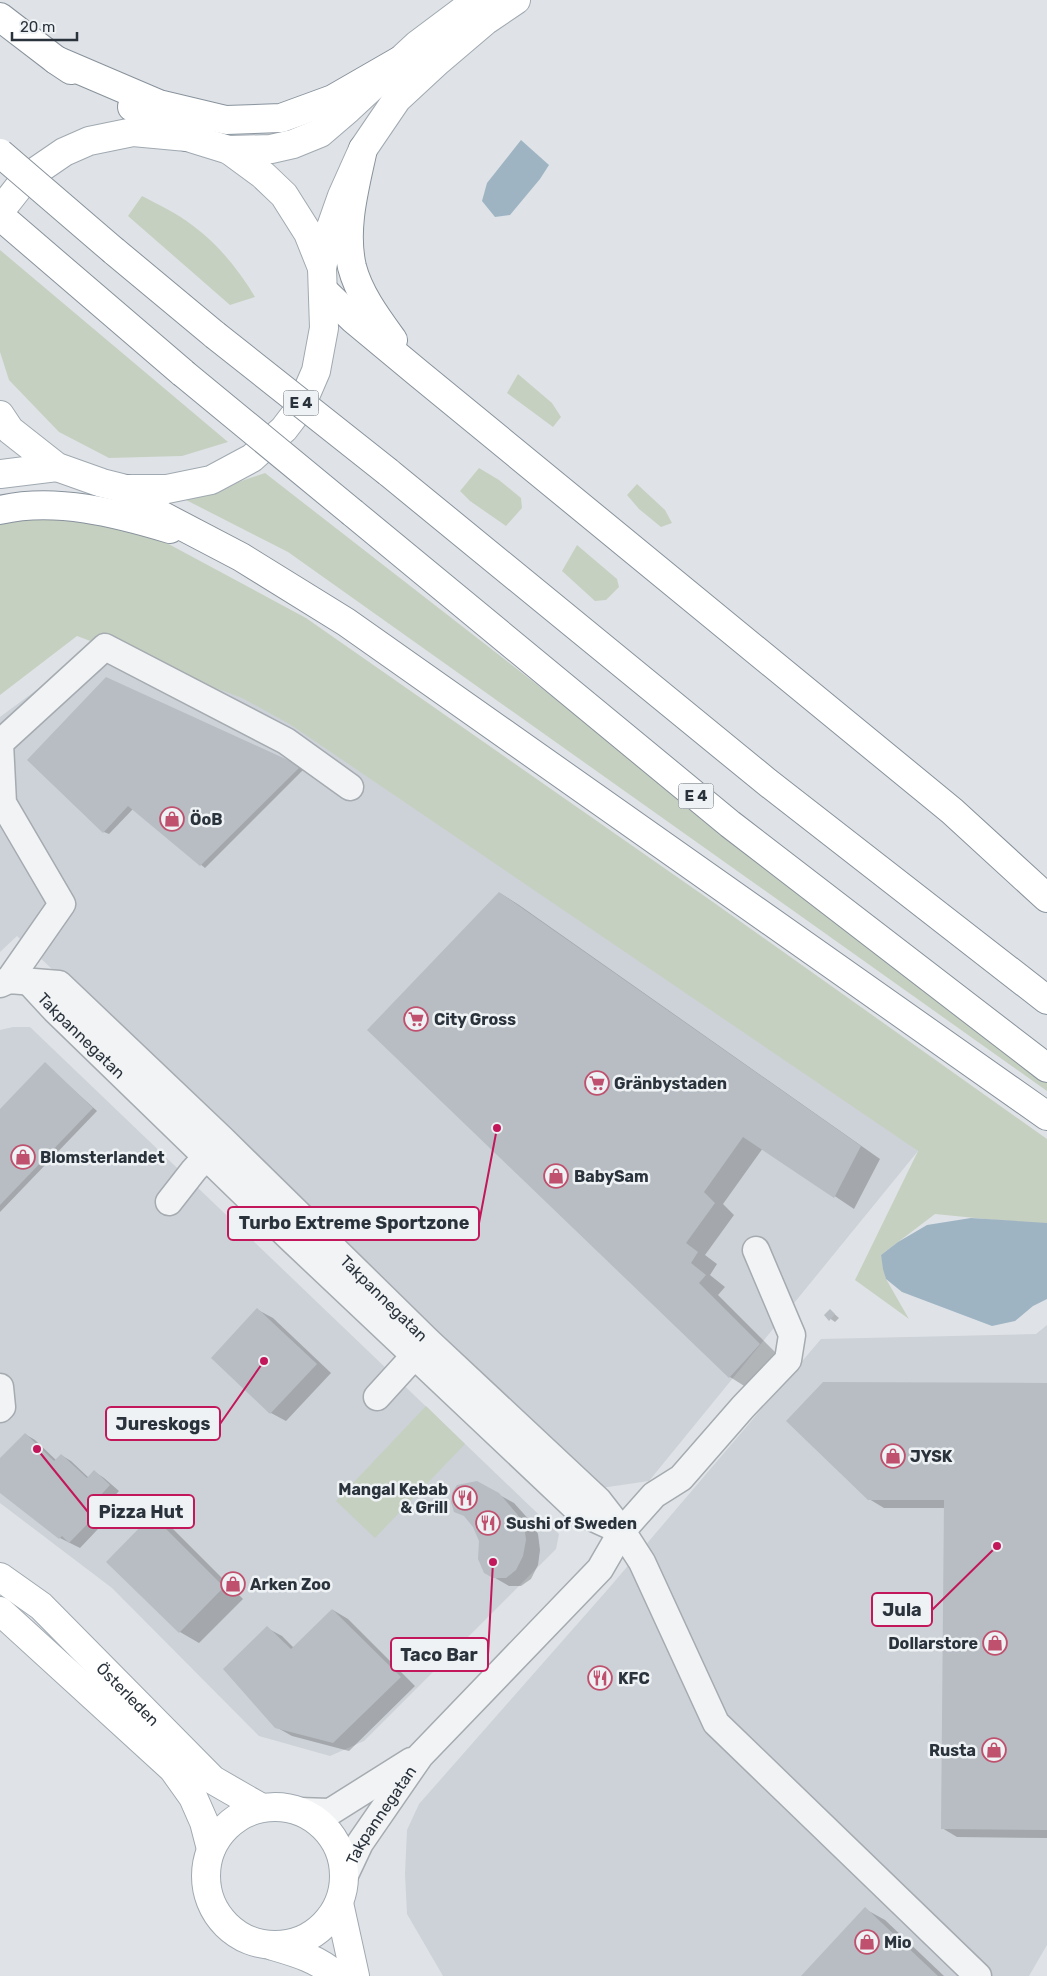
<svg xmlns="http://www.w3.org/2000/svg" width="1047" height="1976" font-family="Rubik,sans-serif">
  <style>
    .built { fill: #cdd2d8 }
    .green { fill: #c6d0c1 }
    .water { fill: #9eb4c3 }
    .shadow { fill: #0003 }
    .building { fill: #b7bdc3 }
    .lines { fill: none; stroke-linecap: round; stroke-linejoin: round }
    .minor-casing { stroke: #a5abb0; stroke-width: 29 }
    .major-casing { stroke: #a0a9b1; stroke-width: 30 }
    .highway-casing { stroke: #88929c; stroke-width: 30 }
    .minor { stroke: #f1f3f5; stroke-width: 26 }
    .major { stroke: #fff; stroke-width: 28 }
    .highway { stroke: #fff; stroke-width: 28 }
    .highway-bridge-casing { stroke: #88929c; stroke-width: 30; stroke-linecap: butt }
    .highway-bridge { stroke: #fff; stroke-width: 28 }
    .labels { text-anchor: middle; stroke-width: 5; stroke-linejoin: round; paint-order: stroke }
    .shield { fill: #eef2f4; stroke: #656c73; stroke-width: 1 }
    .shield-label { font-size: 15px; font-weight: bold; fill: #2a333c }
    .poi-label { font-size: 16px; font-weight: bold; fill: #2a333c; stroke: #eef2f4; text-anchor: start }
    .street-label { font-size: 16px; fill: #2a333c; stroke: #eef2f4 }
    .leader { fill: none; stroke: #c2185b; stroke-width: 2 }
    .callout-dot { fill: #c2185b; stroke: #eef2f4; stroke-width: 2 }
    .callout { fill: #eef2f4; stroke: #c2185b; stroke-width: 2 }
    .callout-label { font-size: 18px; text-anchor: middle; font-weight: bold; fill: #2a333c }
  </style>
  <rect width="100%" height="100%" fill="#dfe3e7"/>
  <g class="built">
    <path d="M 112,634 L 338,709 L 918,1151 L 649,1481 L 601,1488 L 17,936 L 0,952 L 0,717 Z"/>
    <path d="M 13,1027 L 30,1027 L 559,1534 L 556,1549 L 364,1741 L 330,1756 L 259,1736 L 112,1588 L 0,1503 L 0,1030 Z"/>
    <path d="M 1047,1325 L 1047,1945 L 1029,1976 L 443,1976 L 407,1914 L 405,1874 L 407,1830 L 419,1804 L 609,1588 L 821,1339 L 1036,1334 Z"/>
  </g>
  <g class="green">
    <path d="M 142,196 C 159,205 177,213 192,225 C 218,244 239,270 255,297 L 230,305 L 128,216 Z"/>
    <path d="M 0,250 L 228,442 L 182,456 L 109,458 L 59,432 L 9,380 L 0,352 Z"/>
    <path d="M 518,374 L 552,403 L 561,417 L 553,427 L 507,393 Z"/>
    <path d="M 479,468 L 499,480 L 521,498 L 522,508 L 506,526 L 470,501 L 460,491 Z"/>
    <path d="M 265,473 L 1047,1081 L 1047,1091 L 288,552 L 186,500 Z"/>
    <path d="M 637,484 L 665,510 L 672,523 L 661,527 L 639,509 L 627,495 Z"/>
    <path d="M 0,495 L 83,498 L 306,618 L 713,902 L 1047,1139 L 1047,1225 L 935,1214 L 881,1255 L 886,1279 L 909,1319 L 855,1280 L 918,1151 L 291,725 L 242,698 L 77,636 L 0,695 Z"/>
    <path d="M 577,545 L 617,579 L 619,587 L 606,600 L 595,601 L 562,571 Z"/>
    <path d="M 426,1406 L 465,1444 L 375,1538 L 336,1501 Z"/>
  </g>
  <g class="water">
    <path d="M 521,140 L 549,165 L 540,179 L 510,215 L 495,217 L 482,201 L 487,183 Z"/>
    <path d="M 971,1218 L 1047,1223 L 1047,1299 L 1033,1306 L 1015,1321 L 992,1326 L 902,1292 L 886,1279 L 883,1269 L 881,1255 L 898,1242 L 927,1225 Z"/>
  </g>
  <g class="shadow">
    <path d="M 29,760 L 300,767 L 304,769 L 205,868 L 133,809 L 109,834 L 104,832 Z"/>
    <path d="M 500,893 L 519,905 L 880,1159 L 854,1209 L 763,1148 L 723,1204 L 734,1215 L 705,1255 L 717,1264 L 710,1275 L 725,1287 L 718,1295 L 779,1356 L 749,1389 L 730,1377 L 369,1030 Z"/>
    <path d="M 45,1064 L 97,1111 L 0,1212 L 0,1111 Z"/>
    <path d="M 258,1310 L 273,1318 L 331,1373 L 286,1421 L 271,1413 Z"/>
    <path d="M 830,1310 L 839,1318 L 835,1322 L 825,1315 Z"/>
    <path d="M 1047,1384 L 1047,1838 L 957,1837 L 942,1828 L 945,1508 L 884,1508 L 869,1499 Z"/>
    <path d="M 25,1434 L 35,1440 L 56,1460 L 61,1455 L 71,1461 L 89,1478 L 95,1472 L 104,1478 L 119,1491 L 109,1502 L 116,1510 L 80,1548 L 60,1538 L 0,1491 L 0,1460 Z"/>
    <path d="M 476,1482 L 514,1503 L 532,1523 L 538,1534 L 540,1550 L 538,1565 L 531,1579 L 521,1586 L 509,1586 L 485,1572 L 480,1541 Z"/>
    <path d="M 152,1517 L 172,1528 L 243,1599 L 199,1643 L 180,1632 Z"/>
    <path d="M 333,1610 L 348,1619 L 415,1686 L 349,1751 L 292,1736 L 276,1727 L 267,1628 L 282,1636 L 294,1648 Z"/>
    <path d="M 865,1909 L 885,1920 L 944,1976 L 803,1976 Z"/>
  </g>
  <g class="building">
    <path d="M 106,677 L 301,766 L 200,866 L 128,806 L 103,833 L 27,760 Z"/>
    <path d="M 499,892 L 861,1146 L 834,1198 L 743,1137 L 704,1192 L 715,1203 L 686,1243 L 698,1252 L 691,1263 L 706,1275 L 699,1283 L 760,1344 L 729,1378 L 367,1030 Z"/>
    <path d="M 45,1062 L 93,1108 L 0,1205 L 0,1109 Z"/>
    <path d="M 257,1308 L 317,1364 L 270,1414 L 211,1358 Z"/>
    <path d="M 830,1309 L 835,1314 L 829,1321 L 824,1315 Z"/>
    <path d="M 823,1382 L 1047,1383 L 1047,1830 L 941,1829 L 944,1500 L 868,1500 L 786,1421 Z"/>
    <path d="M 25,1433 L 54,1461 L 61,1454 L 87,1478 L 94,1470 L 110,1485 L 100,1496 L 107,1504 L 69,1543 L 62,1536 L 59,1539 L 0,1493 L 0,1458 Z"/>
    <path d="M 477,1481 L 499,1493 L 517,1514 L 524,1524 L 526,1540 L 523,1556 L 516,1570 L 506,1578 L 493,1578 L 484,1573 L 478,1559 L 479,1541 L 473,1527 L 464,1516 L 454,1512 L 451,1502 L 452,1493 L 457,1485 Z"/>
    <path d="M 152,1515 L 224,1587 L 179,1633 L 106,1562 Z"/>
    <path d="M 332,1609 L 401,1677 L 333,1743 L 275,1728 L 223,1669 L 267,1626 L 291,1649 Z"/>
    <path d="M 865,1907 L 938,1976 L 801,1976 Z"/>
  </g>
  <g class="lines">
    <g class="minor-casing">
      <g id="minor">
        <path d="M 9,980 L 62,904 L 3,803 L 0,743 L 105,647 L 286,741 L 350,787"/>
        <path id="s1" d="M 29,982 L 55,1010 L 290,1238 L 580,1512 L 617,1529"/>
        <path id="s2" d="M 0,984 L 9,980 L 59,984 L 222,1139 L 428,1341 L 598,1500 L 622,1531 L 642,1562 L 716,1723 L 978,1976"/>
        <path d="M 169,1202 L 194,1170 L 218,1144"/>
        <path d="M 0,1387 L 2,1407 L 0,1409"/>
        <path d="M 377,1397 L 427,1342"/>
        <path d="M 298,1811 L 330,1812 L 411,1761"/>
        <path id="s3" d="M 344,1877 L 360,1843 L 420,1756 L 600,1569 L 622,1531 L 654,1495 L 681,1478 L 743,1407 L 788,1360 L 792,1335 L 756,1250"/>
      </g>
    </g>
    <g class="major-casing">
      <g id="major">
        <path d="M 229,150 L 271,149 L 293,144 L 320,133 L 348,109 L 417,45 L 477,0"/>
        <path d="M 0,211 L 26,178 L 64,152 L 89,141 L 133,132 L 187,137 L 229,150 L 263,175 L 284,195 L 308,233 L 322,268 L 324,328 L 316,371 L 300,408 L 284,429 L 252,458 L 211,480 L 167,489 L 126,489 L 102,483 L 57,467 L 10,430 L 0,415"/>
        <path d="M 322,268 L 330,230 L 342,196 L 363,149 L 397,99 L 438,61 L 485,21 L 516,0"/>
        <path d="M 0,474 L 57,467"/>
        <path id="s4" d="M 0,1577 L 41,1606 L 213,1780 L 260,1807"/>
        <path d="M 0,1611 L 173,1769 L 193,1797 L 204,1822 L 211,1849"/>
        <circle cx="275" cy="1876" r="69"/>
        <path d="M 339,1903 L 355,1976"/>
        <path d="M 273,1946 C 297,1953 318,1959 337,1976"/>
      </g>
    </g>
    <g class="highway-casing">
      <g id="highway">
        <path d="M 0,17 L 56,60 L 71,70"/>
        <path d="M 56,60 L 159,104 L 226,120 L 281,118 L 333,99 L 399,61"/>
        <path d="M 132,107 L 187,137"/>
        <path d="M 363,149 C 355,187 343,228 352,267 C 359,294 377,318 393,340"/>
        <path d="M 0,216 L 183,373"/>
        <path d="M 114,251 L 215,335"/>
        <path d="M 324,291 L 353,319 L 418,373 L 952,811 L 1047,898"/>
        <path d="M 388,472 L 767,782 L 1047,1000"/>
        <path d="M 126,489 L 159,514 L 241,557 L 346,622 L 1047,1116"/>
        <path d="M 0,510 C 55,497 117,513 170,529"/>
        <path d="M 353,513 L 730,824 L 1047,1068"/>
      </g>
    </g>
    <use href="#minor" class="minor"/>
    <use href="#major" class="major"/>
    <use href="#highway" class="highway"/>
    <g class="highway-bridge-casing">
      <g id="highway-bridge">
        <path d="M 0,153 L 114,251"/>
        <path d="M 215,335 L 388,472"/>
        <path d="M 183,373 L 353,513"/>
      </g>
    </g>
    <use href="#highway-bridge" class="highway-bridge"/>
  </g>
  <defs>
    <g id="shop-ring" transform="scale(1.25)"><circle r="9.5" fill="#eef2f4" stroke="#bf516e" stroke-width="1.5"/><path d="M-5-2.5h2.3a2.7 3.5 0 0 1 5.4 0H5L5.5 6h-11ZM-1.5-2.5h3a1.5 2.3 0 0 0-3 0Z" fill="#bf516e"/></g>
    <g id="supermarket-ring" transform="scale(1.25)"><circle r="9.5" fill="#eef2f4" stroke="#bf516e" stroke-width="1.5"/><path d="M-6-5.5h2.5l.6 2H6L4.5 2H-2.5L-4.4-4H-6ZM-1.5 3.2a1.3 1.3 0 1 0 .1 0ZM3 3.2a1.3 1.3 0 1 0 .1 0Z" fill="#bf516e"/></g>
    <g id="restaurant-ring" transform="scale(1.25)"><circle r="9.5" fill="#eef2f4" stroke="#bf516e" stroke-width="1.5"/><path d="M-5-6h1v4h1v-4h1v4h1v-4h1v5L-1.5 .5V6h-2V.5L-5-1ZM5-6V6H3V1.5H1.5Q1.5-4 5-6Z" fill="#bf516e"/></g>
  </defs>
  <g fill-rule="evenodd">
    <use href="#shop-ring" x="172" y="819"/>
    <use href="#supermarket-ring" x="416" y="1019"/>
    <use href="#supermarket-ring" x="597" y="1083"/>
    <use href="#shop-ring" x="23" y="1157"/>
    <use href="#shop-ring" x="556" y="1176"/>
    <use href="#shop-ring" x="893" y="1456"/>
    <use href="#restaurant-ring" x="465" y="1498"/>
    <use href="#restaurant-ring" x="488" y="1523"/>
    <use href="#shop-ring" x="233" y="1584"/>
    <use href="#shop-ring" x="995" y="1643"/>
    <use href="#restaurant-ring" x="600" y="1678"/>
    <use href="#shop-ring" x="994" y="1750"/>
    <use href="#shop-ring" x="867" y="1942"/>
  </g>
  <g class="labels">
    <g class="shield">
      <rect x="283.5" y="390.5" width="35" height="25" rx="4"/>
      <rect x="678.5" y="783.5" width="35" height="25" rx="4"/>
    </g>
    <g class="shield-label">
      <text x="301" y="408">E 4</text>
      <text x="696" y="801">E 4</text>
    </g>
    <g class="poi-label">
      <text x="190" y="825">ÖoB</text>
      <text x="434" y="1025">City Gross</text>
      <text x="614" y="1089">Gränbystaden</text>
      <text x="40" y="1163">Blomsterlandet</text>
      <text x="574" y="1182">BabySam</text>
      <text x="910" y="1462">JYSK</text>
      <text x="448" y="1495" text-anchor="end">Mangal Kebab<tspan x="448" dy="18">&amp; Grill</tspan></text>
      <text x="506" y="1529">Sushi of Sweden</text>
      <text x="250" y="1590">Arken Zoo</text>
      <text x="978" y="1649" text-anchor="end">Dollarstore</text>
      <text x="618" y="1684">KFC</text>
      <text x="976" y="1756" text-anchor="end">Rusta</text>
      <text x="884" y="1948">Mio</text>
    </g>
    <g class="street-label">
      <text dy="6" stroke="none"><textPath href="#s1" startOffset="75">Takpannegatan</textPath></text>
      <text dy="6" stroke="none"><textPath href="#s2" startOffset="512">Takpannegatan</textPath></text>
      <text dy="6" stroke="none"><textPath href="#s4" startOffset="174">Österleden</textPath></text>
      <text dy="6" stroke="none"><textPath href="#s3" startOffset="72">Takpannegatan</textPath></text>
    </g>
  </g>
  <path class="leader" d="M497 1128L479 1223M264 1361L220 1424M37 1449L88 1512M997 1546L932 1610M493 1562L488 1655"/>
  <g class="callout-dot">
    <circle cx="497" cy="1128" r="5"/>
    <circle cx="264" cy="1361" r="5"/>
    <circle cx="37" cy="1449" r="5"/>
    <circle cx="997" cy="1546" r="5"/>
    <circle cx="493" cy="1562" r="5"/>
  </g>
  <g class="callout">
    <rect x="228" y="1207" width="251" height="33" rx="5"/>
    <rect x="106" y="1407" width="114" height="33" rx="5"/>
    <rect x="88" y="1495" width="106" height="33" rx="5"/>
    <rect x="872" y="1593" width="60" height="33" rx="5"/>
    <rect x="391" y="1638" width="97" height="33" rx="5"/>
  </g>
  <g class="callout-label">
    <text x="354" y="1229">Turbo Extreme Sportzone</text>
    <text x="163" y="1430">Jureskogs</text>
    <text x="141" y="1518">Pizza Hut</text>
    <text x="902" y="1616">Jula</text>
    <text x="439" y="1661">Taco Bar</text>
  </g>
  <path d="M12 32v8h65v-8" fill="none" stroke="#2a333c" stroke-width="2.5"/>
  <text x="20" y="32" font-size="15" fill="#2a333c" stroke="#eef2f4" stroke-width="4" paint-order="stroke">20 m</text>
</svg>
